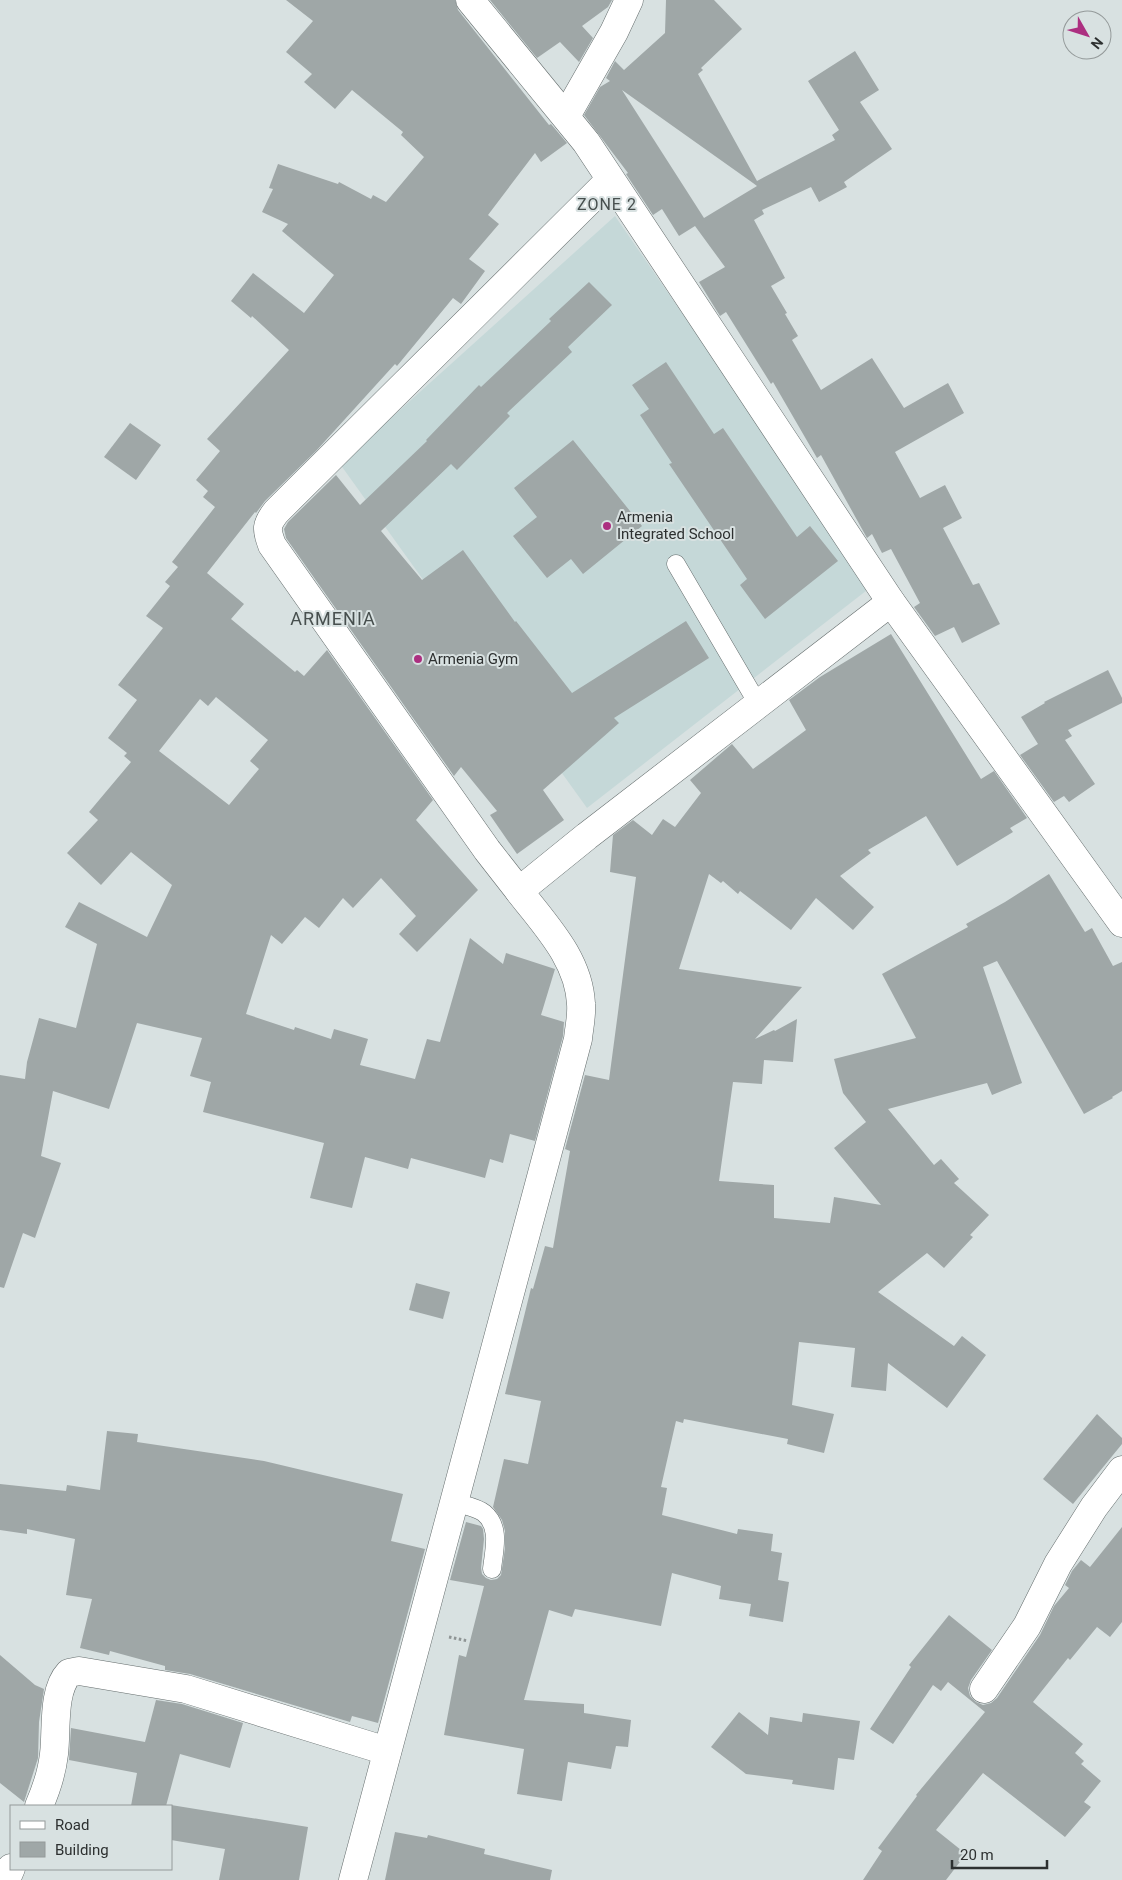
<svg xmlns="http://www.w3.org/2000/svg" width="1122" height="1880" font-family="Roboto,sans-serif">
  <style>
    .built { fill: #c5d8d8 }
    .building { fill: #9fa7a7; fill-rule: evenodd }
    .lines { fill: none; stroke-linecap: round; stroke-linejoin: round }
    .service-casing { stroke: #656d6d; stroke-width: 19 }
    .minor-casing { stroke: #656d6d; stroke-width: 29 }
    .tertiary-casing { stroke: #656d6d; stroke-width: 29 }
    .path { stroke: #8f9595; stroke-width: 3; stroke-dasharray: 2.5 2.5; stroke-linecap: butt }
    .service { stroke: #fff; stroke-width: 18 }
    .minor { stroke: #fff; stroke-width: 28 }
    .tertiary { stroke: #fff; stroke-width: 28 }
    .poi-dot { fill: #ac2f80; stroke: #d8e1e1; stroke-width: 2 }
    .labels { text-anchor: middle; stroke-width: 4; stroke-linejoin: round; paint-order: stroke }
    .poi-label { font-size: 15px; fill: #2d3030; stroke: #d8e1e1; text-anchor: start }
    .neighbourhood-label { font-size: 16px; letter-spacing: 1px; fill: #474f4e; stroke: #d8e1e1 }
    .quarter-label { font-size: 18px; letter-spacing: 1px; fill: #474f4e; stroke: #d8e1e1 }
  </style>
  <rect width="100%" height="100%" fill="#d8e1e1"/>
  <path class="built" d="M 615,216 L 871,587 L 587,808 L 340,464 Z"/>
  <g class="building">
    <path d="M 286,0 L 455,0 L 458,10 L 549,125 L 551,124 L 567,143 L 541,162 L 535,153 L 488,215 L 499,224 L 469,259 L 485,271 L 461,304 L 453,298 L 397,366 L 395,364 L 316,451 L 265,501 L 256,513 L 255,512 L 207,573 L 244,604 L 231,619 L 295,672 L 297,670 L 304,676 L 327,650 L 433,800 L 416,820 L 478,890 L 417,952 L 399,934 L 416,916 L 381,878 L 353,908 L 343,898 L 319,928 L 305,917 L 282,944 L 271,935 L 246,1014 L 294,1030 L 295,1027 L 331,1039 L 334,1029 L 368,1039 L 360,1065 L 415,1079 L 427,1039 L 440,1042 L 470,938 L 503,964 L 506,953 L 555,969 L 541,1015 L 564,1022 L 563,1036 L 535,1141 L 510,1134 L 503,1163 L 490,1159 L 485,1178 L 411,1158 L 408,1169 L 365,1157 L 352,1208 L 310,1198 L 324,1143 L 203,1112 L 211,1082 L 190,1076 L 202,1038 L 137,1023 L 109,1109 L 53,1091 L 41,1156 L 61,1163 L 35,1238 L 23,1233 L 4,1288 L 0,1287 L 0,1075 L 25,1079 L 27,1062 L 39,1018 L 76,1028 L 97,944 L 65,927 L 79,902 L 147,937 L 172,885 L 131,852 L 101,885 L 67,853 L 98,820 L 89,812 L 131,762 L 124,756 L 127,753 L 108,738 L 137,700 L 118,685 L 163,628 L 146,616 L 170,586 L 165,582 L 178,567 L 172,562 L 215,507 L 203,497 L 208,491 L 196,480 L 220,451 L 207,439 L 289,350 L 252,316 L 251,318 L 231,301 L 253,273 L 304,313 L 334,275 L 282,231 L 288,224 L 262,212 L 273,189 L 269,188 L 278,164 L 338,184 L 339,182 L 371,199 L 373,195 L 386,202 L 424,157 L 401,135 L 403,132 L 352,90 L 335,109 L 304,82 L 312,74 L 286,52 L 313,21 ZM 216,697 L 268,740 L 250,761 L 259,769 L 229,805 L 159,751 L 200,699 L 208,706 Z"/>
    <path d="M 490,0 L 612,0 L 608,7 L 582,26 L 593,38 L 579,62 L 560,42 L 537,58 Z"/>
    <path d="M 666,0 L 714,0 L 742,29 L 701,68 L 703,70 L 698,74 L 757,181 L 835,140 L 832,135 L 839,130 L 808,81 L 855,51 L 879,90 L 860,102 L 892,149 L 844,182 L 847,187 L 819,202 L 811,187 L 762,210 L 764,214 L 754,220 L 785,278 L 771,286 L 787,313 L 785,314 L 798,336 L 792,340 L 821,390 L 872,358 L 904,408 L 948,383 L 964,413 L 895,452 L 920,498 L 945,485 L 962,518 L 943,528 L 973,585 L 979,583 L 1000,624 L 962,643 L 954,627 L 935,636 L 914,607 L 920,603 L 891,549 L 882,553 L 872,534 L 867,538 L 821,455 L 817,458 L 773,382 L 771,384 L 726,312 L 720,316 L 715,308 L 699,282 L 725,267 L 695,226 L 679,236 L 662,209 L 653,215 L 626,174 L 628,173 L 584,115 L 600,87 L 610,81 L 606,78 L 615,61 L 624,70 L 665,33 ZM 622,90 L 753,183 L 757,186 L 704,218 Z"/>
    <path d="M 589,282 L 612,305 L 568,347 L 572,352 L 507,413 L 510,416 L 457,470 L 451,464 L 381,531 L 422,580 L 463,550 L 515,622 L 516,621 L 572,693 L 686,621 L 709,658 L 614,718 L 619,723 L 543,790 L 564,820 L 517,854 L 490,815 L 497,811 L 461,767 L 454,776 L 286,538 L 284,529 L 288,522 L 336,475 L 360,505 L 427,441 L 426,440 L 479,385 L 481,387 L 551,321 L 549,319 Z"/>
    <path d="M 666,362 L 714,434 L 723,428 L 797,537 L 810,526 L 838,561 L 765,619 L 740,585 L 747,579 L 669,464 L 672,463 L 640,415 L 649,409 L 632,385 Z"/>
    <path d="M 130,423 L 161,445 L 136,480 L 104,457 Z"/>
    <path d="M 573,440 L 642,526 L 583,574 L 571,559 L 547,578 L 513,536 L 537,517 L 514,488 Z"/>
    <path d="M 891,634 L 981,779 L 994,771 L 1027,818 L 1010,828 L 1013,832 L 957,866 L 926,816 L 868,850 L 871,853 L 840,876 L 874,907 L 853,930 L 816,898 L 791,930 L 740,891 L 738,894 L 723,881 L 721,883 L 709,874 L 679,969 L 802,987 L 755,1039 L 774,1030 L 775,1031 L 797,1019 L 793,1062 L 764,1060 L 762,1084 L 733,1082 L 719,1181 L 774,1185 L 774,1218 L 830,1223 L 834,1197 L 881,1205 L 834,1148 L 866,1122 L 843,1093 L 834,1059 L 916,1038 L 882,974 L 968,927 L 966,924 L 1005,902 L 1049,874 L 1085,932 L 1092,928 L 1113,966 L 1122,962 L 1122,1091 L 1112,1097 L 1113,1098 L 1084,1114 L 997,961 L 983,967 L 1022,1083 L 992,1095 L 987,1083 L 888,1109 L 934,1165 L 941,1159 L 959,1179 L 954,1183 L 989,1215 L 970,1235 L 973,1237 L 944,1268 L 927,1253 L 878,1292 L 954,1346 L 962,1336 L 986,1355 L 947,1408 L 888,1363 L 886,1391 L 851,1387 L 855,1348 L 799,1342 L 792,1405 L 834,1414 L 824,1453 L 787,1444 L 788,1439 L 684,1419 L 683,1423 L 676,1421 L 661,1487 L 667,1488 L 662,1515 L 737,1534 L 738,1529 L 773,1534 L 771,1551 L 782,1553 L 778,1580 L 789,1582 L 783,1622 L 749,1616 L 751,1604 L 719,1599 L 721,1586 L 672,1573 L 661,1626 L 575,1609 L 572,1617 L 549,1610 L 524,1700 L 584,1704 L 584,1713 L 631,1720 L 628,1747 L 616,1746 L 611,1769 L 568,1762 L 562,1801 L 517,1794 L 524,1749 L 444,1735 L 459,1655 L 466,1657 L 484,1586 L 450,1580 L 466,1522 L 481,1526 L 483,1529 L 484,1539 L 481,1568 L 482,1574 L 486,1578 L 491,1580 L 497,1579 L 501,1575 L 505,1548 L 505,1531 L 502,1520 L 493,1507 L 504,1459 L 528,1464 L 541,1401 L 505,1394 L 531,1288 L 533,1289 L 545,1246 L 553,1248 L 570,1151 L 565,1149 L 585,1075 L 609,1080 L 636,877 L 610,872 L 613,835 L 633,820 L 652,835 L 663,819 L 675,827 L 701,793 L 690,780 L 732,744 L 753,769 L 806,730 L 789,700 L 820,677 Z"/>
    <path d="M 1108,670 L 1122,698 L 1122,703 L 1068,730 L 1072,736 L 1065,740 L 1095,784 L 1069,802 L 1064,796 L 1054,802 L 1020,755 L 1038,744 L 1021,717 L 1045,703 L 1044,702 Z"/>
    <path d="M 416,1283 L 450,1292 L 443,1319 L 409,1310 Z"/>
    <path d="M 1097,1414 L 1122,1438 L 1122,1444 L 1073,1504 L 1043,1479 Z"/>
    <path d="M 107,1431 L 138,1434 L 137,1442 L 264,1461 L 403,1494 L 391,1541 L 425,1549 L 378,1723 L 352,1716 L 350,1722 L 190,1674 L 165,1670 L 165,1666 L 110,1651 L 109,1655 L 80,1648 L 92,1599 L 66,1595 L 75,1539 L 27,1529 L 27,1534 L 0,1530 L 0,1484 L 66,1491 L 67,1485 L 100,1490 Z"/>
    <path d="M 1122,1527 L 1122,1622 L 1110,1637 L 1097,1627 L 1070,1660 L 1068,1658 L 1033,1702 L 1083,1744 L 1075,1753 L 1084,1761 L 1081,1764 L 1101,1781 L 1084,1802 L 1091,1807 L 1065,1837 L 983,1773 L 936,1830 L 966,1854 L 946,1880 L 863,1880 L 882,1851 L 878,1848 L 917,1796 L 916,1795 L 985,1712 L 948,1682 L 941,1691 L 933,1685 L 893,1744 L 870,1729 L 911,1667 L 909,1665 L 949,1615 L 992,1650 L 971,1680 L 968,1688 L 970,1696 L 976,1702 L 983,1705 L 991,1703 L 997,1698 L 1040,1635 L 1054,1606 L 1069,1588 L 1065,1585 L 1072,1571 L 1081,1560 L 1090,1567 Z"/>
    <path d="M 0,1655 L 35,1685 L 44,1689 L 39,1722 L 38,1758 L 24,1802 L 0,1783 Z"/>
    <path d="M 156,1700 L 182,1704 L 243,1723 L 230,1768 L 180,1754 L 166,1806 L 131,1806 L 137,1773 L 69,1760 L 71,1728 L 145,1742 Z"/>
    <path d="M 739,1712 L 768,1735 L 770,1717 L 802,1722 L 803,1713 L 860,1721 L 854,1760 L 838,1758 L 834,1790 L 792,1784 L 793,1780 L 746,1774 L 711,1747 Z"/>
    <path d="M 171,1805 L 308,1827 L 299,1880 L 219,1880 L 225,1849 L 171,1840 Z"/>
    <path d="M 395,1832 L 427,1838 L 428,1835 L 485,1849 L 484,1854 L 552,1870 L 550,1880 L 385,1880 Z"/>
  </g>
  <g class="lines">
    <g class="service-casing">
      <g id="service">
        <path d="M 676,564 L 758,704"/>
        <path d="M 454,1502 C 462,1505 477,1507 484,1513 C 501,1527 494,1550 492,1569"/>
      </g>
    </g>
    <g class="minor-casing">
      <g id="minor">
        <path d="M 566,116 L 614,32 L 629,0"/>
        <path d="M 519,891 L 487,850 L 272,545 C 266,529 266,525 276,512 L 610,180"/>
        <path d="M 984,1689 L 1027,1626 L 1058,1564 L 1094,1507 L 1122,1470"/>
        <path d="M 39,1806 C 46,1790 52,1772 54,1754 C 57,1730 52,1691 69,1673 L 79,1671 L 186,1689 L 387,1751"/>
        <path d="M 6,1880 L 11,1868"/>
        <path d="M 353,1880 L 578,1039 C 579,1028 582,1016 581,1004 C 579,959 545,925 519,891 L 587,836 L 891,602"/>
      </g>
    </g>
    <g class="tertiary-casing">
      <path id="tertiary" d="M 470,0 L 586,142 L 891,602 L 1122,923"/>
    </g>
    <path class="path" d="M 449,1637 L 468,1641"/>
    <use href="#service" class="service"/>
    <use href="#minor" class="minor"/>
    <use href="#tertiary" class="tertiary"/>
  </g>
  <g class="poi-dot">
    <circle cx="607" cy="526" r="5"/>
    <circle cx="418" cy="659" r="5"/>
  </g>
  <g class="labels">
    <g class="poi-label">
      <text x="617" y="522">Armenia<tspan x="617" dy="17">Integrated School</tspan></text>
      <text x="428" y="664">Armenia Gym</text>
    </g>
    <g class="neighbourhood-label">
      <text x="607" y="210">ZONE 2</text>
    </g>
    <g class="quarter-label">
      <text x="333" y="625">ARMENIA</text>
    </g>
  </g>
  <rect x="10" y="1805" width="162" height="65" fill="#d8e1e1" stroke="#949a9a"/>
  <rect x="20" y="1821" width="25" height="8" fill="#ffffff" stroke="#949a9a"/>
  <text x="55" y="1830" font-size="15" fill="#2d3030">Road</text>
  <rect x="20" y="1842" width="25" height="15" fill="#9fa7a7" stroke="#949a9a"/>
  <text x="55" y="1855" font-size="15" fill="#2d3030">Building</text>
  <g transform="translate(1087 35) rotate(129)"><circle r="24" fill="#d8e1e1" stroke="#949a9a"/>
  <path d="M0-4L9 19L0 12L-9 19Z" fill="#ac2f80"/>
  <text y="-8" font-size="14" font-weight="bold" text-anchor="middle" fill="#2d3030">N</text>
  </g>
  <path d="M952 1860v8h95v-8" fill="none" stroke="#2d3030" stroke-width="2.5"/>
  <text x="960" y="1860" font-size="15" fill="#2d3030" stroke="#d8e1e1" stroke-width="4" paint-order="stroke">20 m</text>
</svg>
